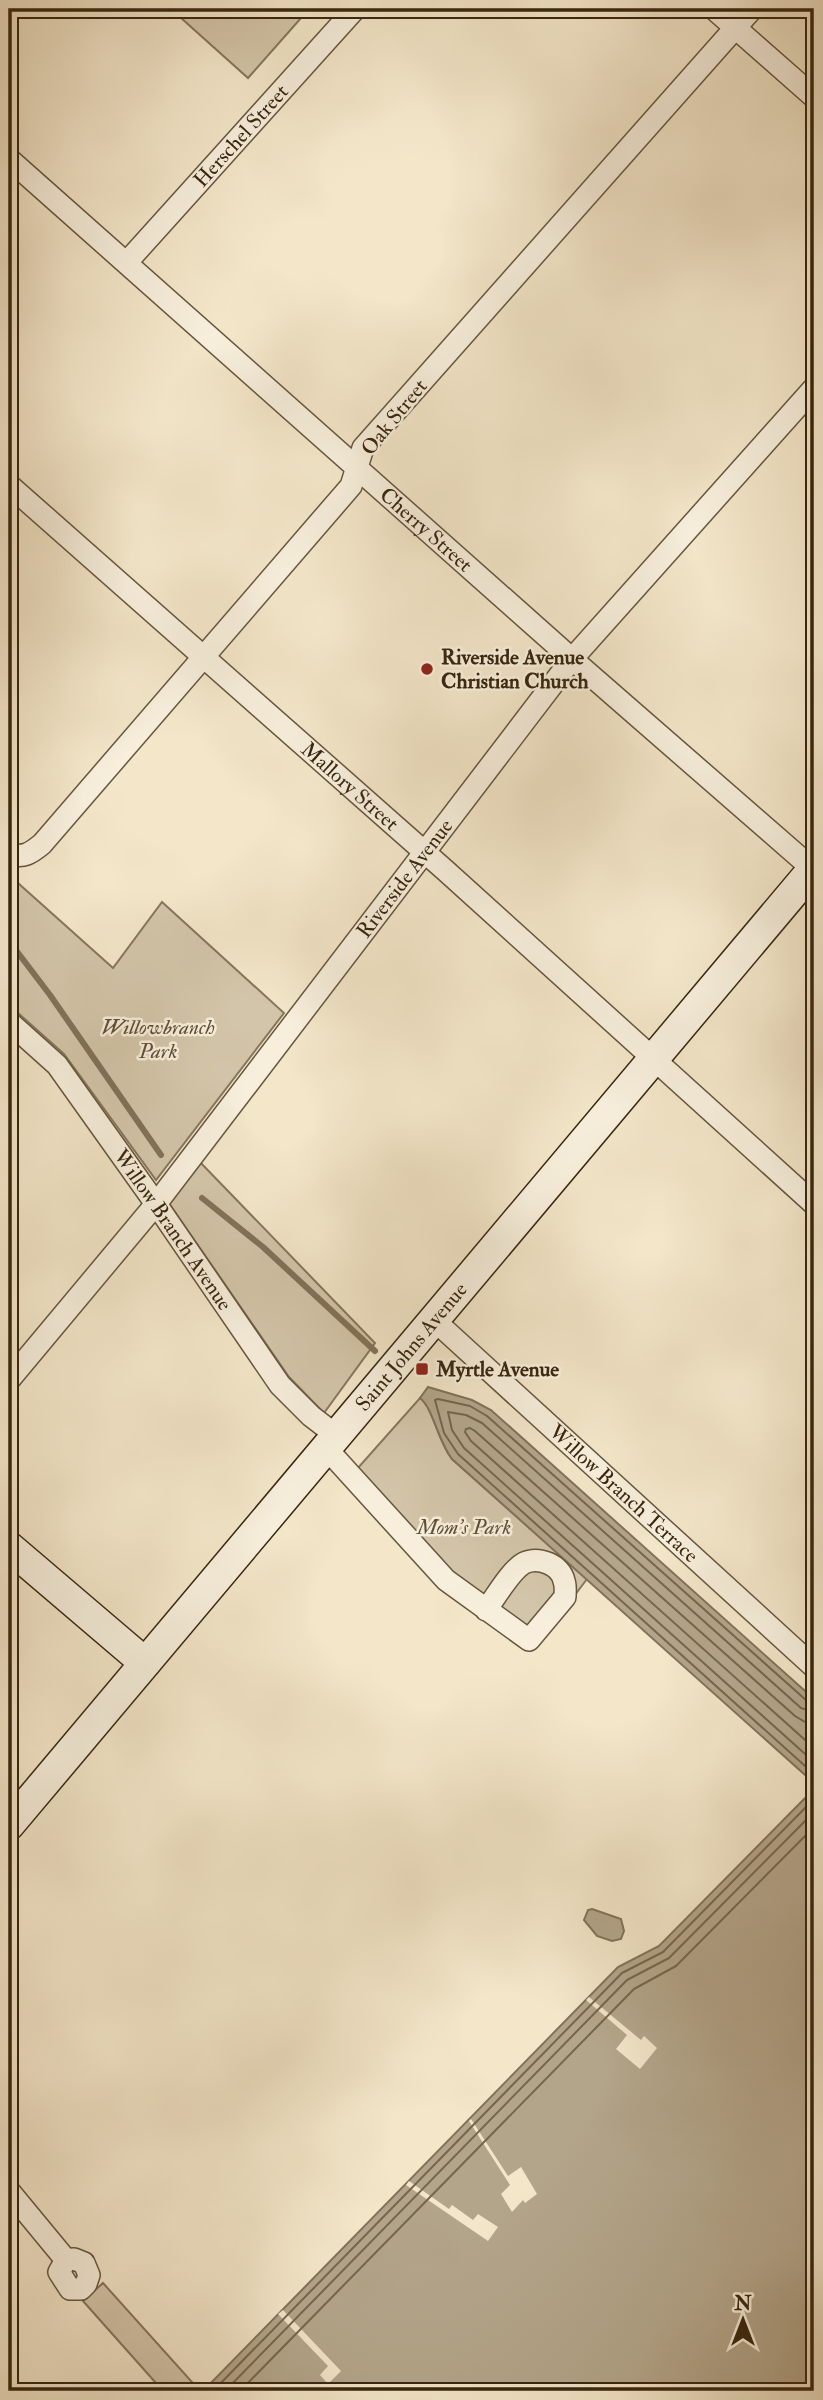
<svg xmlns="http://www.w3.org/2000/svg" width="823" height="2400" font-family="'IM FELL Double Pica',serif">
  <style>
    .green { fill: #d3c5a9; stroke: #86765c; stroke-width: 2 }
    .water { fill: #b3a58a; stroke: #827259; stroke-width: 2 }
    .pier { fill: #f3e6c9 }
    .lines { fill: none; stroke-linecap: round; stroke-linejoin: round }
    .shore { stroke: #76664c; stroke-width: 2 }
    .stream { stroke: #827259; stroke-width: 6 }
    .street-casing { stroke: #67563e; stroke-width: 24 }
    .secondary-casing { stroke: #38260f; stroke-width: 33 }
    .street { stroke: #f7efdc; stroke-width: 21 }
    .secondary { stroke: #f7efdc; stroke-width: 30 }
    .poi-dot { fill: #8f2418; stroke: #f7efdc; stroke-width: 2.5 }
    .labels { text-anchor: middle; stroke-width: 5; stroke-linejoin: round; paint-order: stroke }
    .street-label { font-size: 21px; fill: #38260f; stroke: #f7efdc }
    .poi-label { font-size: 21px; font-weight: bold; fill: #38260f; stroke: #f7efdc; text-anchor: start }
    .park-label { font-size: 21px; font-style: italic; fill: #5f4e36; stroke: #f7efdc }
  </style>
  <rect width="100%" height="100%" fill="#f3e6c9"/>
  <filter id="stains"><feTurbulence type="fractalNoise" baseFrequency=".00286" numOctaves="4"/><feColorMatrix values="0 0 0 0 .2 0 0 0 0 .09 0 0 0 0 .02 0 0 0 .5 -.17"/></filter>
  <radialGradient id="worn" r=".72"><stop offset=".6" stop-color="#630" stop-opacity="0"/><stop offset="1" stop-color="#630" stop-opacity=".3"/></radialGradient>
  <g class="green">
    <path d="M 171,9 L 309,9 L 248,78 Z"/>
    <path d="M 9,875 L 113,968 L 162,902 L 284,1013 L 156,1180 L 64,1054 L 9,1005 Z"/>
    <path d="M 197,1159 L 375,1343 L 324,1413 L 289,1377 L 166,1199 Z"/>
    <path d="M 420,1398 C 434,1408 437,1441 452,1459 L 587,1579 L 540,1641 L 435,1558 L 357,1469 Z"/>
    <path d="M 103,2283 L 200,2391 L 163,2391 L 83,2301 Z"/>
  </g>
  <g class="water">
    <path d="M 428,1387 L 472,1400 L 491,1410 L 814,1699 L 814,1783 L 452,1459 C 438,1441 433,1408 420,1398 Z"/>
    <path d="M 814,1789 L 814,2391 L 203,2391 L 618,1967 L 659,1946 Z"/>
    <path d="M 592,1909 L 621,1919 L 624,1931 L 621,1939 L 612,1941 L 597,1936 L 584,1920 L 588,1910 Z"/>
  </g>
  <g class="pier">
    <path d="M 589,1997 L 641,2040 L 644,2036 L 657,2048 L 640,2069 L 616,2049 L 627,2035 L 586,2000 Z"/>
    <path d="M 471,2119 L 508,2176 L 521,2167 L 537,2194 L 525,2203 L 523,2200 L 512,2212 L 501,2194 L 510,2185 L 469,2121 Z"/>
    <path d="M 409,2181 L 449,2209 L 452,2205 L 473,2220 L 478,2214 L 498,2227 L 488,2241 L 406,2185 Z"/>
    <path d="M 283,2310 L 341,2371 L 328,2384 L 320,2375 L 328,2366 L 278,2314 Z"/>
  </g>
  <g class="lines">
    <g class="shore">
      <path d="M 814,1703 L 807,1701 L 487,1416 L 470,1406 L 438,1399 L 435,1400 L 444,1433 L 458,1454 L 814,1774"/>
      <path d="M 814,1712 L 801,1708 L 482,1423 L 466,1415 L 448,1412 L 452,1430 L 464,1448 L 814,1762"/>
      <path d="M 814,1723 L 805,1722 L 795,1716 L 475,1431 L 470,1428 L 466,1429 L 465,1432 L 471,1441 L 814,1748"/>
      <path d="M 213,2391 L 622,1973 L 663,1952 L 814,1799"/>
      <path d="M 225,2391 L 627,1980 L 669,1958 L 814,1812"/>
      <path d="M 240,2391 L 634,1989 L 676,1966 L 814,1827"/>
    </g>
    <g class="stream">
      <path d="M 9,941 L 50,995 L 161,1155"/>
      <path d="M 202,1198 L 263,1247 L 375,1351"/>
    </g>
    <g class="street-casing">
      <g id="street">
        <path d="M 714,9 L 814,97"/>
        <path id="s1" d="M 9,159 L 572,659 L 814,870"/>
        <path id="s2" d="M 127,262 L 355,9"/>
        <path id="s3" d="M 9,485 L 446,871 L 814,1204"/>
        <path d="M 9,853 C 23,859 31,853 42,844 L 351,486 L 363,448 L 752,9"/>
        <path id="s4" d="M 9,1022 L 57,1065 L 156,1204 L 280,1385 L 311,1416 L 337,1436"/>
        <path id="s5" d="M 434,1320 L 814,1667"/>
        <path id="s6" d="M 9,1380 L 156,1204 L 572,659 L 814,388"/>
        <path d="M 326,1448 L 446,1580 L 529,1640 L 565,1597 C 565,1592 566,1586 564,1581 C 561,1565 539,1556 524,1563 C 511,1570 495,1598 486,1610"/>
        <path d="M 9,2191 L 66,2260"/>
        <path d="M 74,2259 L 84,2263 L 89,2275 L 86,2284 L 81,2289 L 70,2289 L 59,2272 L 66,2260 Z"/>
      </g>
    </g>
    <g class="secondary-casing">
      <g id="secondary">
        <path d="M 9,1547 L 145,1663"/>
        <path id="s7" d="M 9,1825 L 814,868"/>
      </g>
    </g>
    <use href="#street" class="street"/>
    <use href="#secondary" class="secondary"/>
  </g>
  <g class="poi-dot">
    <circle cx="427" cy="669" r="7"/>
    <rect x="415" y="1362" width="14" height="14" rx="3.5"/>
  </g>
  <g class="labels">
    <g class="street-label">
      <text dy="7" stroke="none"><textPath href="#s2" startOffset="170">Herschel Street</textPath></text>
      <text transform="translate(394 417) rotate(-51)" y="7">Oak Street</text>
      <text dy="7" stroke="none"><textPath href="#s1" startOffset="558">Cherry Street</textPath></text>
      <text dy="7" stroke="none"><textPath href="#s3" startOffset="455">Mallory Street</textPath></text>
      <text dy="7" stroke="none"><textPath href="#s6" startOffset="639">Riverside Avenue</textPath></text>
      <text dy="7" stroke="none"><textPath href="#s4" startOffset="266">Willow Branch Avenue</textPath></text>
      <text dy="7" stroke="none"><textPath href="#s7" startOffset="625">Saint Johns Avenue</textPath></text>
      <text dy="7" stroke="none"><textPath href="#s5" startOffset="257">Willow Branch Terrace</textPath></text>
    </g>
    <g class="poi-label">
      <text x="441" y="664">Riverside Avenue<tspan x="441" dy="24">Christian Church</tspan></text>
      <text x="436" y="1376">Myrtle Avenue</text>
    </g>
    <g class="park-label">
      <text x="158" y="1034">Willowbranch<tspan x="158" dy="24">Park</tspan></text>
      <text x="464" y="1534">Mom's Park</text>
    </g>
  </g>
  <rect width="823" height="2400" fill="none" stroke="#f3e6c9" stroke-width="35"/>
  <rect x="10" y="10" width="802" height="2379" fill="none" stroke="#38260f" stroke-width="3.5"/>
  <rect x="18" y="18" width="788" height="2365" fill="none" stroke="#38260f" stroke-width="2"/>
  <g transform="translate(743 2320)" stroke="#f7efdc" stroke-width="5" paint-order="stroke">
  <path d="M0-5L12 26L0 18L-12 26Z" fill="#38260f"/>
  <text y="-10" font-size="19" font-weight="bold" text-anchor="middle" fill="#38260f">N</text>
  </g>
  <rect width="100%" height="100%" filter="url(#stains)"/>
  <rect width="100%" height="100%" fill="url(#worn)"/>
</svg>
